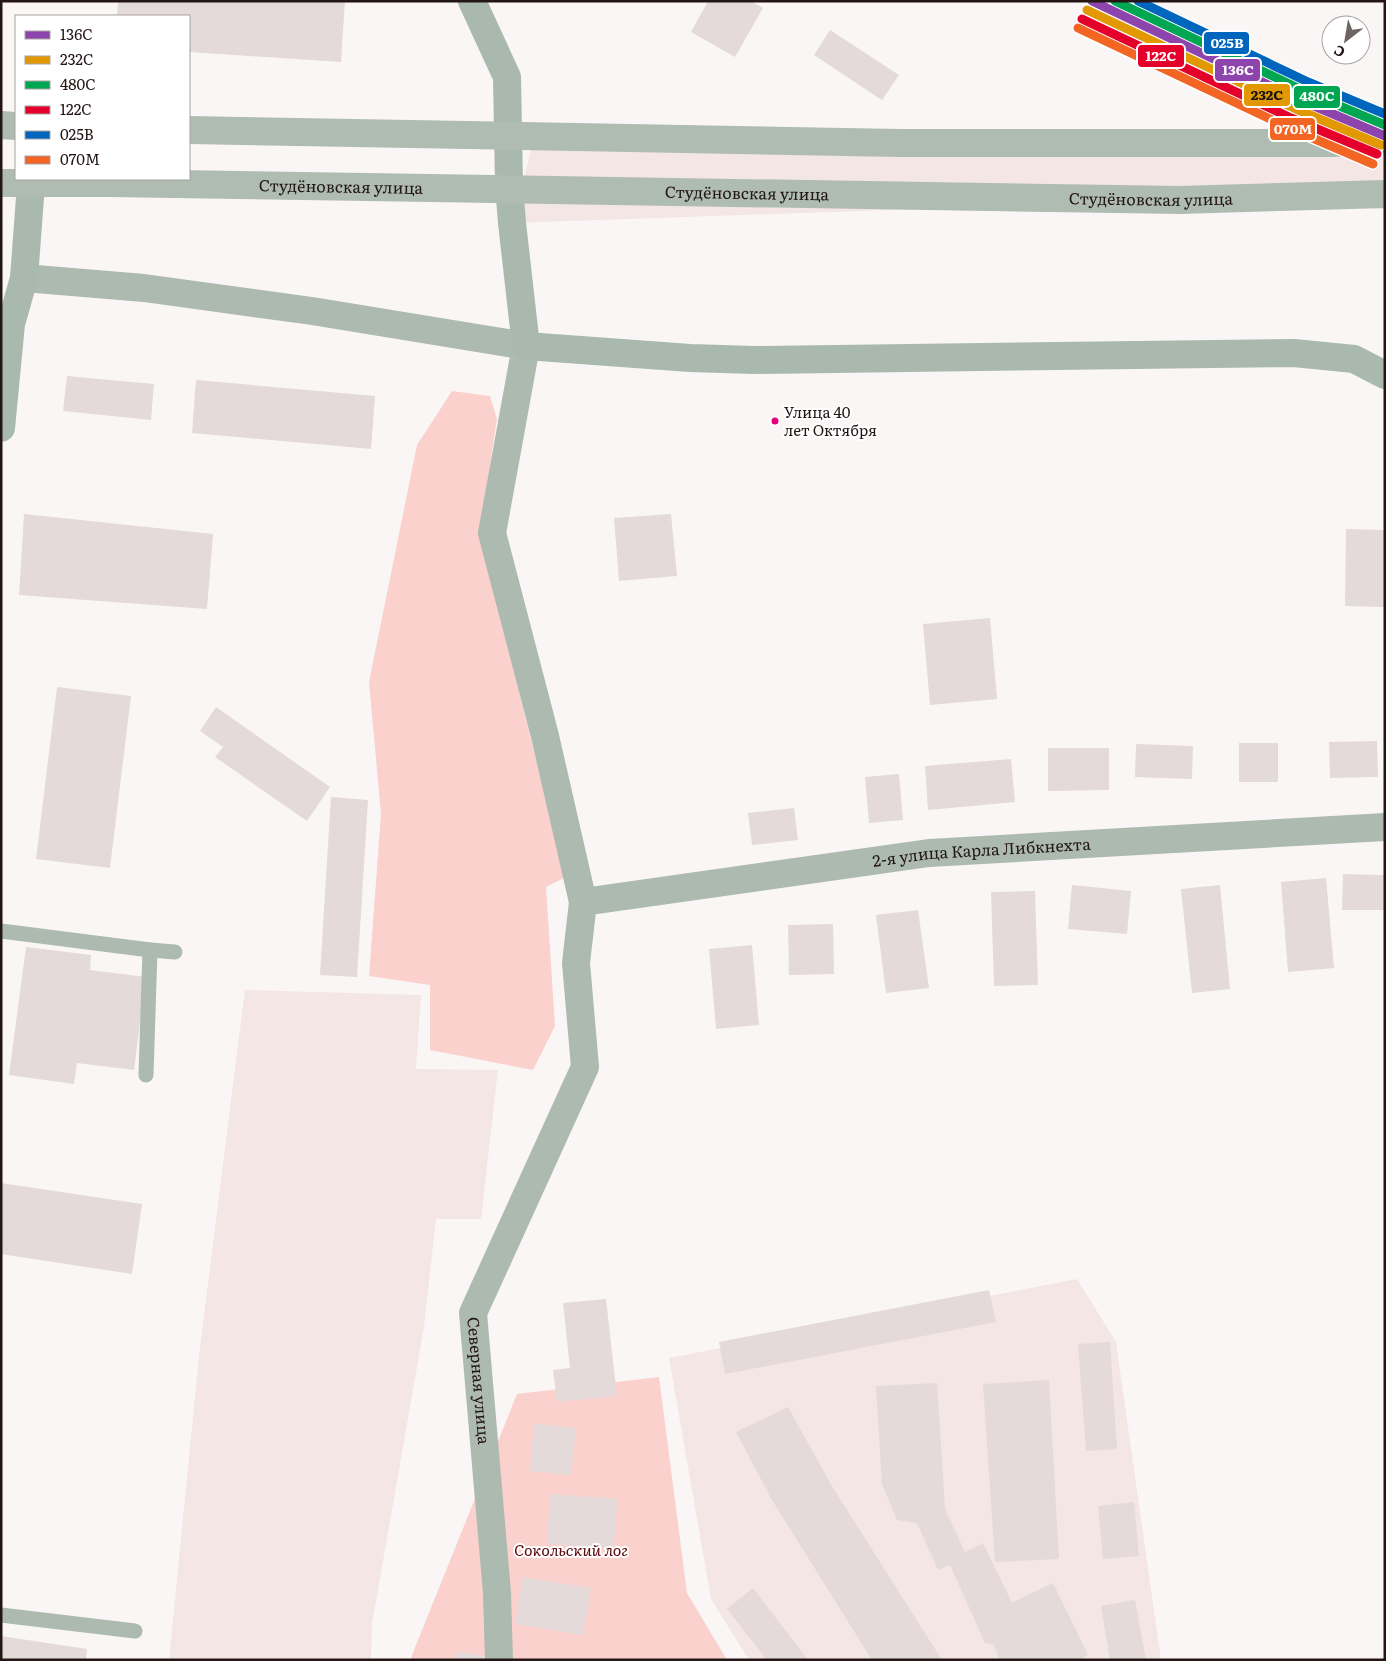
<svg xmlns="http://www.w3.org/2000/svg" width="1386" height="1661" font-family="Literata,serif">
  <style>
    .built { fill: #f3e6e5 }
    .green { fill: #fad1cd }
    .building { fill: #e3dad9 }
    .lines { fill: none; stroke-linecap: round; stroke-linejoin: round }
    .lane { stroke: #acbab0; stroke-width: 15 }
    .street { stroke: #acbab0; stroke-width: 28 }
    .secondary { stroke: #a9b9ae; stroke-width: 28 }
    .primary { stroke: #afbcb2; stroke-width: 28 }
    .primary-bridge { stroke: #afbcb2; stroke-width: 28 }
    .rail-1-casing { stroke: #fff; stroke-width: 12 }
    .rail-2-casing { stroke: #fff; stroke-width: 12 }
    .rail-3-casing { stroke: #fff; stroke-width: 12 }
    .rail-4-casing { stroke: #fff; stroke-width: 12 }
    .rail-5-casing { stroke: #fff; stroke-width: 12 }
    .rail-6-casing { stroke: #fff; stroke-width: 12 }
    .rail-1 { stroke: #8e44ad; stroke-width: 9 }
    .rail-2 { stroke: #e29802; stroke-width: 9 }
    .rail-3 { stroke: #00a651; stroke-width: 9 }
    .rail-4 { stroke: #e4002b; stroke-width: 9 }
    .rail-5 { stroke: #0065bd; stroke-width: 9 }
    .rail-6 { stroke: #f26522; stroke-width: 9 }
    .bus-dot { fill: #e5007d; stroke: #fff; stroke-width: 2 }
    .labels { text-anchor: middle; stroke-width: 4; stroke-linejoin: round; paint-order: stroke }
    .bus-label { font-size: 15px; fill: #231615; stroke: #fff; text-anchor: start }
    .street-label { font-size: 16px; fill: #231615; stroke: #fff }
    .park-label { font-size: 16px; font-style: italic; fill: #5c080a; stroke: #fff }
    .line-badge { stroke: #fff; stroke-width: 2 }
    .badge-label { font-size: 14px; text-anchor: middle; font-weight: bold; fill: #fff }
    .pale-badge-label { font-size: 14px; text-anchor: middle; font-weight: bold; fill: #111 }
  </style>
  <rect width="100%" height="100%" fill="#fbf6f6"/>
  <g class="built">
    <path d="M 535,135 L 1385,140 L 1385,209 L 1180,200 L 512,223 Z"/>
    <path d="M 245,990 L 421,995 L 416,1069 L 498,1070 L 481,1219 L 436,1219 L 424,1327 L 372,1624 L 371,1660 L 169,1660 L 200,1346 Z"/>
    <path d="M 1077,1279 L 1116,1342 L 1161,1660 L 749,1660 L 711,1599 L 669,1358 Z"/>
  </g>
  <g class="green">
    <path d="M 452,391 L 490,396 L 497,419 L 479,535 L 566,877 L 546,887 L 555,1026 L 533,1070 L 430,1050 L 430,985 L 369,976 L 381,814 L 369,682 L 417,445 Z"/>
    <path d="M 659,1377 L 687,1593 L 727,1660 L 411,1660 L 412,1655 L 517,1394 Z"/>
  </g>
  <g class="building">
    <path d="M 118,1 L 345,1 L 341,62 L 189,52 L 189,16 L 117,16 Z"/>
    <path d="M 708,1 L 751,1 L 763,8 L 735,57 L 691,32 Z"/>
    <path d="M 830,30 L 899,75 L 882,100 L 814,55 Z"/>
    <path d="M 67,376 L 154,384 L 151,420 L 63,411 Z"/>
    <path d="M 196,380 L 375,396 L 371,449 L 192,433 Z"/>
    <path d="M 24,514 L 213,534 L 207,609 L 19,595 Z"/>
    <path d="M 671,514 L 677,576 L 619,581 L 614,518 Z"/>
    <path d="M 1346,529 L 1385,530 L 1384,607 L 1345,606 Z"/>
    <path d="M 990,618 L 997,699 L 930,705 L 923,624 Z"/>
    <path d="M 57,687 L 131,696 L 110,868 L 36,859 Z"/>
    <path d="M 216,707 L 330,787 L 307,821 L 215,757 L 223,747 L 200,731 Z"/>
    <path d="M 1377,741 L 1378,777 L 1330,778 L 1329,742 Z"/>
    <rect x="1239" y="743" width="39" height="39"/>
    <path d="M 1136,744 L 1193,746 L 1192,779 L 1135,777 Z"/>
    <path d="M 1048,748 L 1109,748 L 1109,790 L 1048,791 Z"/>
    <path d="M 1011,759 L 1015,802 L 928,810 L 925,766 Z"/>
    <path d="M 899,774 L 903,820 L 869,823 L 865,777 Z"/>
    <path d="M 331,797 L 368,800 L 357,977 L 320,975 Z"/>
    <path d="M 794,808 L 798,840 L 752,845 L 748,813 Z"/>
    <path d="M 1343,874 L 1385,875 L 1385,910 L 1342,910 Z"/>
    <path d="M 1326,878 L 1334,968 L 1288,972 L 1281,882 Z"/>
    <path d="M 1072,885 L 1131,891 L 1127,934 L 1068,929 Z"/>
    <path d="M 1220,885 L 1230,989 L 1192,993 L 1181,889 Z"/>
    <path d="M 1035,891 L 1038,985 L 994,986 L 991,892 Z"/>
    <path d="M 918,910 L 929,988 L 886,993 L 876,915 Z"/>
    <path d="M 833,924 L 834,974 L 789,975 L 788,925 Z"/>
    <path d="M 752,945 L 759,1025 L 716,1029 L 709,949 Z"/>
    <path d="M 26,947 L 91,955 L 90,970 L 146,977 L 134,1070 L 77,1063 L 74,1084 L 9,1075 Z"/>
    <path d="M 1,1183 L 142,1204 L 132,1274 L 1,1254 Z"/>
    <path d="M 989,1290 L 996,1322 L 725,1374 L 719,1342 Z"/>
    <path d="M 606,1299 L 617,1396 L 557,1402 L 553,1370 L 570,1368 L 563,1303 Z"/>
    <path d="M 1110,1342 L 1117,1449 L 1086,1451 L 1078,1344 Z"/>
    <path d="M 1049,1380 L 1059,1559 L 995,1562 L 983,1384 Z"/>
    <path d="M 937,1383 L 945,1509 L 965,1552 L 983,1543 L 1012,1603 L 1053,1583 L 1088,1655 L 1079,1660 L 1000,1660 L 993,1644 L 985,1643 L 950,1565 L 938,1570 L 917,1523 L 897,1520 L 882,1484 L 876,1386 Z"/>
    <path d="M 788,1407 L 833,1488 L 942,1660 L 872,1660 L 772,1500 L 736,1432 Z"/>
    <path d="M 534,1424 L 576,1428 L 571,1475 L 530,1471 Z"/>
    <path d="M 550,1494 L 617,1499 L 614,1549 L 547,1544 Z"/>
    <path d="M 1134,1502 L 1139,1556 L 1103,1559 L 1098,1506 Z"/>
    <path d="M 523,1577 L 591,1588 L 583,1635 L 515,1624 Z"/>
    <path d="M 753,1588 L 808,1660 L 767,1660 L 727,1609 Z"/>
    <path d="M 1135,1600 L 1146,1660 L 1110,1660 L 1101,1606 Z"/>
    <path d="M 1,1636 L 87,1649 L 86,1660 L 1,1660 Z"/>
    <path d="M 458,1652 L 487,1656 L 486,1660 L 457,1660 Z"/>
  </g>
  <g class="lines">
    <g class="lane">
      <path d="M 1,931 L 150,950 L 146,1075"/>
      <path d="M 150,950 L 175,952"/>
      <path d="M 1,1615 L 135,1631"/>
    </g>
    <g class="street">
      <path id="s1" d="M 24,278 L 144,288 L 312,311 L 526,346 L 492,533 L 545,736 L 583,902 L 576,963 L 585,1067 L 473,1313 L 497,1593 L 499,1660"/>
      <path id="s2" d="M 583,902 L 929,853 L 1385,827"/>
    </g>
    <g class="secondary">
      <path d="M 472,1 L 507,77 L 509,185 L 512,223 L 526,346 L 690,358 L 754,360 L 1294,353 L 1354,359 L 1385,375"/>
      <path d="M 1,428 L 11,324 L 24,278 L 31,184"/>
    </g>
    <g class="primary">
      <path d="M 1,125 L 16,126"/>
      <path d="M 1,183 L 109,183"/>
    </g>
    <g class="primary-bridge">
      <path d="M 189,130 L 900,143 L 1333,143 L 1385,140"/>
      <path id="s3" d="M 109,183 L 1180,200 L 1385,194"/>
    </g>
    <g class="rail-1-casing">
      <path id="rail-1" d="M 1092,1 L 1300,100 L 1385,136"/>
    </g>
    <g class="rail-2-casing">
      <path id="rail-2" d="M 1087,10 L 1296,109 L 1381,145"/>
    </g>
    <g class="rail-3-casing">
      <path id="rail-3" d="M 1115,1 L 1304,91 L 1385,125"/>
    </g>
    <g class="rail-4-casing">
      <path id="rail-4" d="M 1082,19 L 1291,118 L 1377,154"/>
    </g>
    <g class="rail-5-casing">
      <path id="rail-5" d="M 1138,1 L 1308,82 L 1385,114"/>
    </g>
    <g class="rail-6-casing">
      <path id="rail-6" d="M 1078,28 L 1287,127 L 1373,164"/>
    </g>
    <use href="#rail-1" class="rail-1"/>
    <use href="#rail-2" class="rail-2"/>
    <use href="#rail-3" class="rail-3"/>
    <use href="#rail-4" class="rail-4"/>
    <use href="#rail-5" class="rail-5"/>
    <use href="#rail-6" class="rail-6"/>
  </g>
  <circle class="bus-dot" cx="775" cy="421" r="4.5"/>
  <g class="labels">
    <g class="bus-label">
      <text x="784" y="418">Улица 40<tspan x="784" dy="18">лет Октября</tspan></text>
    </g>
    <g class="street-label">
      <text dy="6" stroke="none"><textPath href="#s3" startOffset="232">Студёновская улица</textPath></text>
      <text dy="6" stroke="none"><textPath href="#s3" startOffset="638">Студёновская улица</textPath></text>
      <text dy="6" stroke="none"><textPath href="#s3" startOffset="1042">Студёновская улица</textPath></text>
      <text dy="6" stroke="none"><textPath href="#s2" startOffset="402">2-я улица Карла Либкнехта</textPath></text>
      <text dy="6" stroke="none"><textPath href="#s1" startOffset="1581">Северная улица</textPath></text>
    </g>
    <g class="park-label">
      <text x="571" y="1556">Сокольский лог</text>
    </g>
  </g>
  <g class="line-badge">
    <rect x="1203" y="31" width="47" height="24" rx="5" fill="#0065bd"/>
    <rect x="1137" y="44" width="48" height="24" rx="5" fill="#e4002b"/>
    <rect x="1214" y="58" width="47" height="24" rx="5" fill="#8e44ad"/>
    <rect x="1243" y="83" width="48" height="24" rx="5" fill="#e29802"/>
    <rect x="1293" y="85" width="48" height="24" rx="5" fill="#00a651"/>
    <rect x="1269" y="117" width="47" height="24" rx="5" fill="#f26522"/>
  </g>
  <g class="badge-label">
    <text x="1227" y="48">025В</text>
    <text x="1161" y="61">122С</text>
    <text x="1238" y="75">136С</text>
    <text x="1317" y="101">480С</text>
    <text x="1293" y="134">070М</text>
  </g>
  <g class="pale-badge-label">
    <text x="1267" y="100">232C</text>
  </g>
  <rect width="1386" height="1661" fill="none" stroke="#231615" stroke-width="5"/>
  <rect x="15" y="15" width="175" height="165" fill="#ffffff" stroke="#a7a2a1"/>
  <rect x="25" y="31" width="25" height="8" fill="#8e44ad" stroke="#a7a2a1"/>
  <text x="60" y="40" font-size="15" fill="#231615">136С</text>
  <rect x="25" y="56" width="25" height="8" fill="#e29802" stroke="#a7a2a1"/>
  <text x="60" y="65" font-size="15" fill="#231615">232C</text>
  <rect x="25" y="81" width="25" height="8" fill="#00a651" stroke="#a7a2a1"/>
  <text x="60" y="90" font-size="15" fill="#231615">480С</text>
  <rect x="25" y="106" width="25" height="8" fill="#e4002b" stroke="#a7a2a1"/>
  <text x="60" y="115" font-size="15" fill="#231615">122С</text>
  <rect x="25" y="131" width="25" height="8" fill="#0065bd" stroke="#a7a2a1"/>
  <text x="60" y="140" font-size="15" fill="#231615">025В</text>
  <rect x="25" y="156" width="25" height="8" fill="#f26522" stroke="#a7a2a1"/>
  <text x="60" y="165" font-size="15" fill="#231615">070М</text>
  <g transform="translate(1346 40) rotate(211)"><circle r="24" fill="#ffffff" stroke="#a7a2a1"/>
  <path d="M0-4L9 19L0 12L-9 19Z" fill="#6f6464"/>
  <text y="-8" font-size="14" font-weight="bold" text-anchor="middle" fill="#231615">С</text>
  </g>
</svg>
